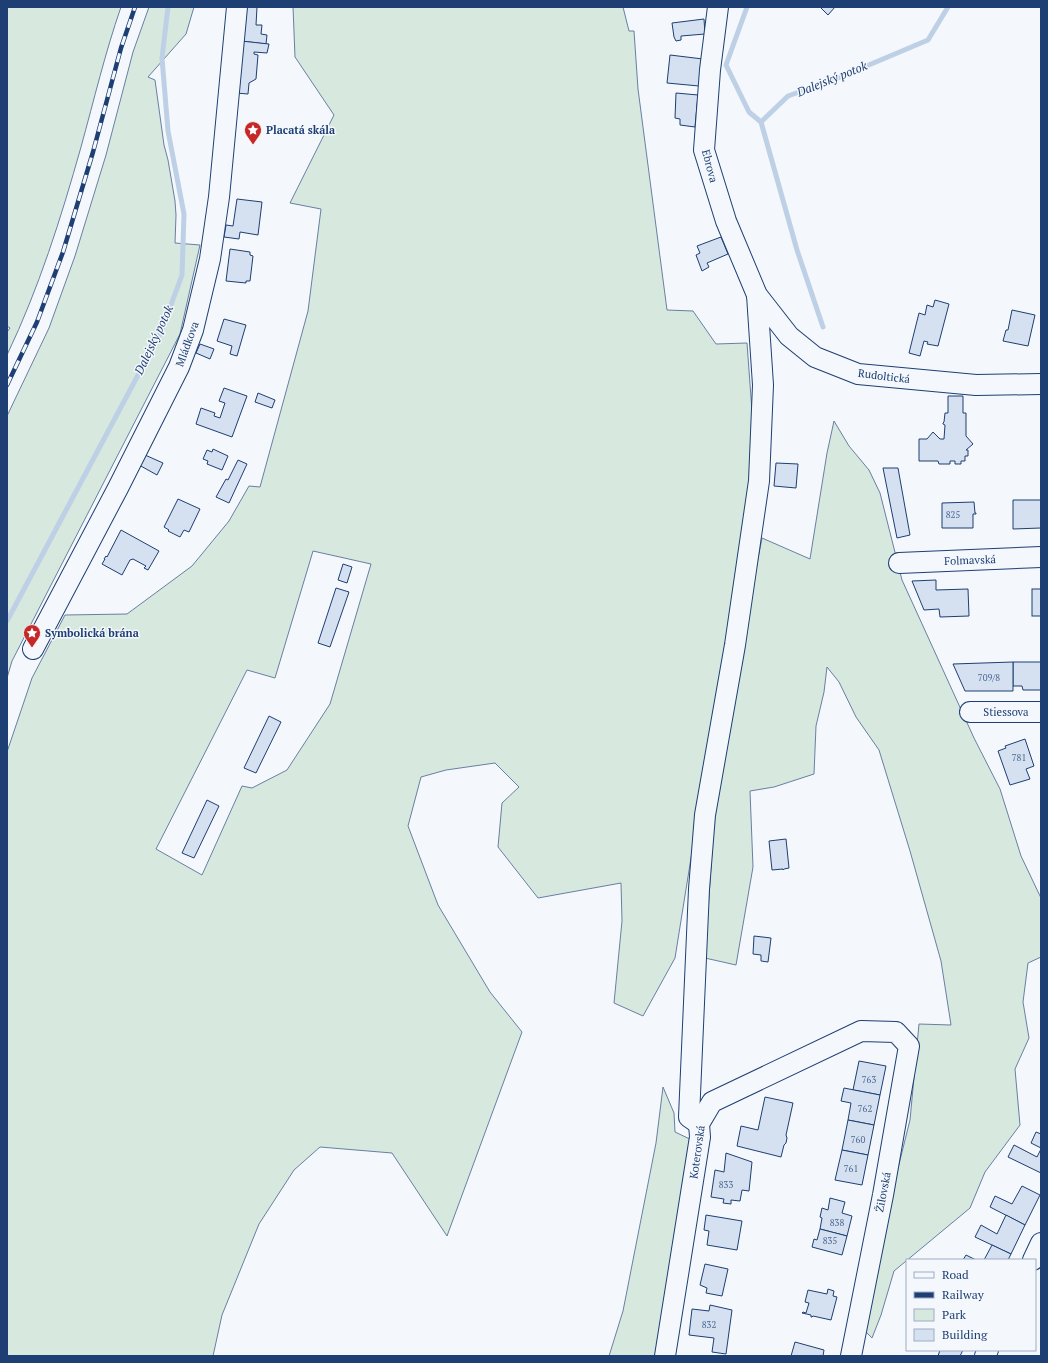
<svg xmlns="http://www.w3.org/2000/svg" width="1048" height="1363" font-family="'PT Serif',serif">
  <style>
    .green { fill: #d7e8df; stroke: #687fa3; fill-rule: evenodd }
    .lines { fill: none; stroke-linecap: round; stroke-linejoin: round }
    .stream { stroke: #bed0e5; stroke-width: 5 }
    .building { fill: #d5e0f0; stroke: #1d3f73 }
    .minor-casing { stroke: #1d3f73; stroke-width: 22 }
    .minor { stroke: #f4f7fb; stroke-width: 20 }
    .rail-casing { stroke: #1d3f73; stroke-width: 4.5 }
    .rail { stroke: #f4f7fb; stroke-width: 3; stroke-dasharray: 9; stroke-linecap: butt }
    .labels { text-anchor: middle; stroke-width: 3; stroke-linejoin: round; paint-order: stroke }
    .number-label { font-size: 9px; fill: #4b6792 }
    .poi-label { font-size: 11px; font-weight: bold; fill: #1d3f73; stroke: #f4f7fb; text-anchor: start }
    .street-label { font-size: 11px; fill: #1d3f73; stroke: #f4f7fb }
    .water-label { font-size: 12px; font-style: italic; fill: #1d3f73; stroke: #f4f7fb }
  </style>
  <rect width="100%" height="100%" fill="#f4f7fb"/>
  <g class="green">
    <path d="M 7,7 L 121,7 C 105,53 94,100 81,147 C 61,218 39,288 7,355 L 7,332 L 10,328 L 7,326 Z"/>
    <path d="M 149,7 L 194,7 L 186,34 L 148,77 L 155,80 L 164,145 L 168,160 L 175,201 L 176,215 L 175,243 L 200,245 L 180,334 L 12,661 L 7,678 L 7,416 L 49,328 L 75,256 L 106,155 L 133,52 Z"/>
    <path d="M 293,7 L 623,7 L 629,31 L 634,31 L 638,89 L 667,310 L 693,311 L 716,344 L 747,343 L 753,425 L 750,477 L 743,533 L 675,958 L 643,1016 L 614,1003 L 622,921 L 621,883 L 538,898 L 498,847 L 502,803 L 519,787 L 495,763 L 446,770 L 421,777 L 408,826 L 438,905 L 490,992 L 522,1032 L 447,1236 L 392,1153 L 320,1147 L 294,1170 L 259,1224 L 222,1315 L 213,1356 L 7,1356 L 7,752 L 32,678 L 65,615 L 127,614 L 192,566 L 229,521 L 249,486 L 260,487 L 308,311 L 321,209 L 290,203 L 334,115 L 295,57 ZM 313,551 L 371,564 L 330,704 L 287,770 L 252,788 L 242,786 L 202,875 L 156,849 L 247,670 L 275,678 Z"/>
    <path d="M 834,421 L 849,446 L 869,470 L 880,493 L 902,580 L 974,738 L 1000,789 L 1021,856 L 1041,898 L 1041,957 L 1028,963 L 1023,1002 L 1029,1038 L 1015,1069 L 1020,1125 L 985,1172 L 970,1208 L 894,1271 L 881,1315 L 872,1338 L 859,1325 L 910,1120 L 919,1024 L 951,1025 L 941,961 L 910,851 L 879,750 L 856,717 L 839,682 L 827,667 L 824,692 L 816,726 L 814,774 L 774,787 L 750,791 L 753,867 L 736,965 L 705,958 L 714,820 L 732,694 L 762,538 L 810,559 L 827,453 Z"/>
    <path d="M 663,1087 L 674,1113 L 675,1132 L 694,1141 L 658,1356 L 609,1356 L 623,1311 L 656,1143 Z"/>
  </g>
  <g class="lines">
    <g class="stream">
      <path d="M 747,7 L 726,65 L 749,112 L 761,122 L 788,96 L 838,78 L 928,40 L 948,7"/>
      <path d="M 761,122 L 797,250 L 823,327"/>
      <path d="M 7,621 L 161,332 L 182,275 L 184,214 L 168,131 L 162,58 L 168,7"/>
    </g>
  </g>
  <g class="building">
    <path d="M 243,7 L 257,7 L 256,25 L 262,25 L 261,34 L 267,35 L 266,44 L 241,41 Z"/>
    <path d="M 820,7 L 835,7 L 828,15 Z"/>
    <path d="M 704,19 L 705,34 L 681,36 L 681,40 L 676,41 L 674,37 L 672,23 Z"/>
    <path d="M 241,41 L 269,44 L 267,53 L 254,52 L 254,54 L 258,55 L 256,79 L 249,83 L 248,94 L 236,93 Z"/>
    <path d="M 670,55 L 703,59 L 699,86 L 667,83 Z"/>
    <path d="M 676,93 L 698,95 L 695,127 L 680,125 L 680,119 L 675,118 Z"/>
    <path d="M 237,199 L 262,202 L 258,235 L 240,232 L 239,239 L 224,237 L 226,225 L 233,226 Z"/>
    <path d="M 721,237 L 728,254 L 707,263 L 709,267 L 702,271 L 696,255 L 700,253 L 697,246 Z"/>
    <path d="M 230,249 L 250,252 L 250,255 L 253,256 L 250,281 L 246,281 L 246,283 L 226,281 Z"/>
    <path d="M 935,300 L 949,304 L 938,346 L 927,344 L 928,342 L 924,341 L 920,356 L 909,353 L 919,313 L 925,315 L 927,305 L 933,307 Z"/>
    <path d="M 1012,310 L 1035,315 L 1028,346 L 1003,341 L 1006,330 L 1008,330 Z"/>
    <path d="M 224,319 L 246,325 L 237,356 L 230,354 L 232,346 L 217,341 Z"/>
    <path d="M 200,344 L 214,349 L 210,359 L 196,353 Z"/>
    <path d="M 224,388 L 247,396 L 232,437 L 196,424 L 201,408 L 215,413 L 214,416 L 220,418 L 225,403 L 219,401 Z"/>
    <path d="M 258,393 L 275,400 L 272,408 L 255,402 Z"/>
    <path d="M 948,396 L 963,396 L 963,413 L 966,413 L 966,436 L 973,444 L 966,450 L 968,450 L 968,456 L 965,456 L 965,461 L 961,461 L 961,464 L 955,464 L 955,461 L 950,461 L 950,464 L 939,464 L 938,461 L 919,461 L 919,439 L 927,439 L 933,432 L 940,439 L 944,439 L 945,425 L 943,424 L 943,423 L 944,422 L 945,413 L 948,413 Z"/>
    <path d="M 213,449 L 228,456 L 222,470 L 207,464 L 208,461 L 203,459 L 207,450 L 212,452 Z"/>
    <path d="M 145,455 L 163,463 L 157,475 L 139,465 Z"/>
    <path d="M 238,460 L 247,464 L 229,503 L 216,497 L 226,479 L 228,480 Z"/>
    <path d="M 776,463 L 798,464 L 796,488 L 774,486 Z"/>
    <path d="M 883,468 L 898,468 L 910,535 L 897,538 Z"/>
    <path d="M 178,499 L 200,509 L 189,532 L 184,530 L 180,537 L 168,531 L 169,530 L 164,527 Z"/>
    <path d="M 1013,500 L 1041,500 L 1041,528 L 1013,529 Z"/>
    <path d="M 974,502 L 975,513 L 976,513 L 976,514 L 973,514 L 973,528 L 942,528 L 942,503 Z"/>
    <path d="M 121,530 L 159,551 L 148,570 L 144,568 L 146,566 L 133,559 L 130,560 L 122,575 L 102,564 L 105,559 L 104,559 L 106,556 L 107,557 Z"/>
    <path d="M 343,564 L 352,567 L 347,583 L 338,580 Z"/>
    <path d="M 936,580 L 936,590 L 968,589 L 969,616 L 940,617 L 939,609 L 924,610 L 912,581 Z"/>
    <path d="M 336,588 L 349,592 L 330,647 L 318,643 Z"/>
    <rect x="1032" y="589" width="9" height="27"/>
    <path d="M 1013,662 L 1041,662 L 1041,690 L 1023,690 L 1022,686 L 1013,686 Z"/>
    <path d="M 1013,662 L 1013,691 L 965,691 L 953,664 Z"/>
    <path d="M 269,716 L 281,722 L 256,773 L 244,768 Z"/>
    <path d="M 1025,739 L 1034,766 L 1026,769 L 1030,779 L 1010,785 L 998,751 L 1006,748 L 1005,746 Z"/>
    <path d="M 207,800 L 219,806 L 194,858 L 182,853 Z"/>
    <path d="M 786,839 L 789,868 L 784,869 L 783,870 L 783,869 L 772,870 L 769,841 Z"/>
    <path d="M 754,936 L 771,938 L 768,962 L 761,961 L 761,955 L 753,954 Z"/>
    <path d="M 859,1061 L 886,1066 L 880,1095 L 853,1090 Z"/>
    <path d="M 844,1088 L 880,1095 L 874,1125 L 848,1120 L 851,1103 L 841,1101 Z"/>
    <path d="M 765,1097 L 793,1103 L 786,1135 L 787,1138 L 786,1143 L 784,1145 L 781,1157 L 737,1146 L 741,1126 L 758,1130 Z"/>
    <path d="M 848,1120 L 874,1125 L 868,1155 L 842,1150 Z"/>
    <path d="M 1036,1132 L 1041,1134 L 1041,1148 L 1031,1143 Z"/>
    <path d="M 1014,1145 L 1037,1157 L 1041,1149 L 1041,1173 L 1008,1157 Z"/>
    <path d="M 842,1150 L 868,1155 L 862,1185 L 835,1180 Z"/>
    <path d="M 726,1153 L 752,1162 L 749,1191 L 742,1190 L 740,1201 L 731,1200 L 731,1204 L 723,1203 L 724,1199 L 711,1197 L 715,1170 L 724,1172 Z"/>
    <path d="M 1022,1186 L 1040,1195 L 1025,1225 L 990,1207 L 995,1196 L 1012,1204 Z"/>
    <path d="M 830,1198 L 845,1202 L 842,1213 L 852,1216 L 847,1236 L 820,1229 L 822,1218 L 820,1217 L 822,1208 L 828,1210 Z"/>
    <path d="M 706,1215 L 742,1221 L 737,1250 L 707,1245 L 709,1231 L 704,1230 Z"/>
    <path d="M 1006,1215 L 1025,1225 L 1011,1254 L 975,1237 L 981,1225 L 997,1234 Z"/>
    <path d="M 820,1229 L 847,1236 L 842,1255 L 812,1247 L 814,1239 L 817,1240 Z"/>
    <path d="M 992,1245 L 1011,1254 L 1008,1260 L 984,1260 Z"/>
    <path d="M 966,1255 L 976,1260 L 963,1260 Z"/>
    <path d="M 705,1264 L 728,1269 L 722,1296 L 706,1293 L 707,1288 L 700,1285 Z"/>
    <path d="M 828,1289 L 834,1291 L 833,1296 L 837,1297 L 831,1320 L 813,1316 L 812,1317 L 811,1317 L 811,1315 L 802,1313 L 803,1312 L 806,1313 L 809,1303 L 805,1302 L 808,1290 L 827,1294 Z"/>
    <path d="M 710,1305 L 732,1310 L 726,1354 L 712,1352 L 714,1338 L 689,1335 L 692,1309 L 709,1311 Z"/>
    <path d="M 795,1342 L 824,1350 L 823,1356 L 791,1356 Z"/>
    <path d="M 940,1350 L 963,1350 L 960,1356 L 938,1356 Z"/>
  </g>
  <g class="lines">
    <g class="minor-casing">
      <g id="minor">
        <path d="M 718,7 L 710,70 L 704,150 L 726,221 L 757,295 L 789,336 L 815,357 L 858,374 L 976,385 L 1041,384"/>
        <path d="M 899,563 L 1041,557"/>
        <path d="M 33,649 L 118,488 L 179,367 L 193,330 L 210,259 L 219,197 L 237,7"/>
        <path d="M 970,712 L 1041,712"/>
        <path d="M 699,1124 L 689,1117 L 699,889 L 705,815 L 735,645 L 759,481 L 763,385 L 757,295"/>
        <path d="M 1033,1260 L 1041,1243"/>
        <path d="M 665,1356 L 700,1137 L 699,1124 L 712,1102 L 861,1031 L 896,1032 L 909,1046 L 883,1195 L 851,1356"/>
        <path d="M 985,1356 L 988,1350"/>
      </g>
    </g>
    <use href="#minor" class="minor"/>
    <g class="rail-casing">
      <path id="rail" d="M 7,385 L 37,322 L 63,252 L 93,152 L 121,48 L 135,7"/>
    </g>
    <use href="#rail" class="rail"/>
  </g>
  <defs>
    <g id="sight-pin" transform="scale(0.9)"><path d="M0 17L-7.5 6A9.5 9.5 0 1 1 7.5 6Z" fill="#c62828" stroke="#f4f7fb"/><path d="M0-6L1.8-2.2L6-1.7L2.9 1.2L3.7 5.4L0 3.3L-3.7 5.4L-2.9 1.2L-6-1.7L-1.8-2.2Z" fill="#fff"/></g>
  </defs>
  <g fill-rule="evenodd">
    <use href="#sight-pin" x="253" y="130"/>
    <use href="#sight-pin" x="32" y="633"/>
  </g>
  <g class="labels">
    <g class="number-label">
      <text x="953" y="518">825</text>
      <text x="989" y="681">709/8</text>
      <text x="1019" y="761">781</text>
      <text x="869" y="1083">763</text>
      <text x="865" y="1112">762</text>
      <text x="858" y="1143">760</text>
      <text x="851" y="1172">761</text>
      <text x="726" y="1188">833</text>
      <text x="837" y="1226">838</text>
      <text x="830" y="1244">835</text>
      <text x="709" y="1328">832</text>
    </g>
    <g class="poi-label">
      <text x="266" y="134">Placatá skála</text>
      <text x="45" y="637">Symbolická brána</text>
    </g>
    <g class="street-label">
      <text transform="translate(710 166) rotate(75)" y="4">Ebrova</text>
      <text transform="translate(187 344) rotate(-70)" y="4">Mládkova</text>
      <text transform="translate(884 376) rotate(7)" y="4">Rudoltická</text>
      <text transform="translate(970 560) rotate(-2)" y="4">Folmavská</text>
      <text x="1006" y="716">Stiessova</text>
      <text transform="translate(697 1152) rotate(-82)" y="4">Koterovská</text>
      <text transform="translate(883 1192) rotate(-79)" y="4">Žilovská</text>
    </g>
    <g class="water-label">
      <text transform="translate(832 79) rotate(-22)" y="4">Dalejský potok</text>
      <text transform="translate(154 340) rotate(-65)" y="4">Dalejský potok</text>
    </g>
  </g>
  <rect width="1048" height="1363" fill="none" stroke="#1d3f73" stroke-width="16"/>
  <rect x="906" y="1259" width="130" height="92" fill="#f4f7fb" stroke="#9eadc5"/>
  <rect x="914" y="1272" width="20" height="6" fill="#f4f7fb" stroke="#9eadc5"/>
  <text x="942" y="1279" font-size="12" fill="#1d3f73">Road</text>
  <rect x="914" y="1292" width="20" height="6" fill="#1d3f73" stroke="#9eadc5"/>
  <text x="942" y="1299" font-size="12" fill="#1d3f73">Railway</text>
  <rect x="914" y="1309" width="20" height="12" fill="#d7e8df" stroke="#9eadc5"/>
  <text x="942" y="1319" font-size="12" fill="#1d3f73">Park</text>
  <rect x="914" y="1329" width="20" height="12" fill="#d5e0f0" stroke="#9eadc5"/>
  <text x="942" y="1339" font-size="12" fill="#1d3f73">Building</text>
</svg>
